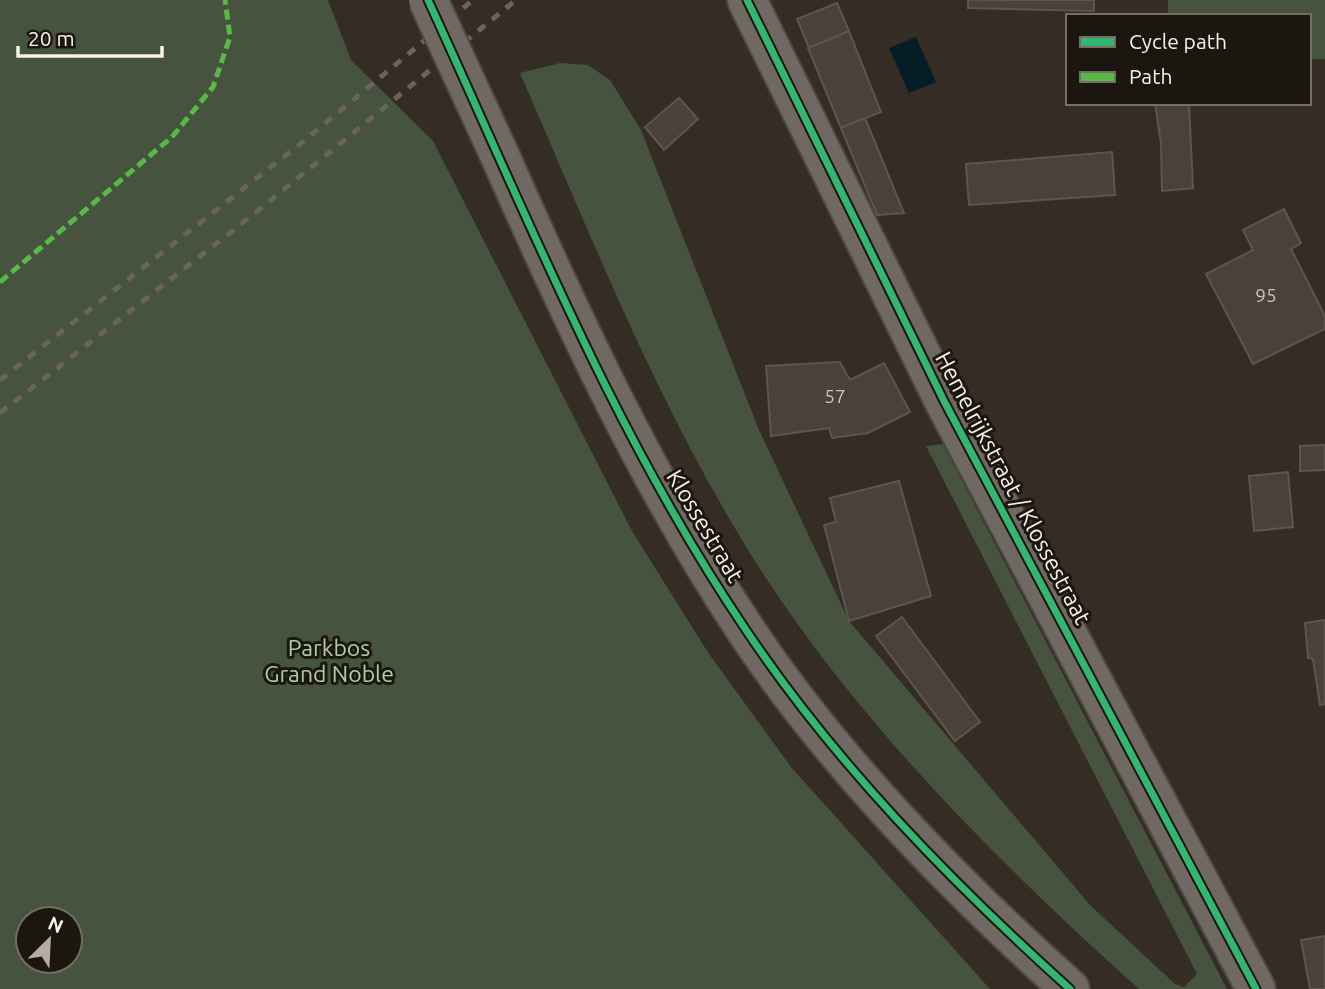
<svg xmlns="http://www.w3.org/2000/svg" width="1325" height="989" font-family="Ubuntu,sans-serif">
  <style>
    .green { fill: #46533f; fill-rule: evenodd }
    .water { fill: #051d25 }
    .building { fill: #4a413d; stroke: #5d5550; stroke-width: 2 }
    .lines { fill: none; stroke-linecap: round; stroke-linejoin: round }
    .minor-casing { stroke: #504943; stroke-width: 42 }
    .tertiary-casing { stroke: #504943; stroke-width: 42 }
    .minor { stroke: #6f6863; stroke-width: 38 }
    .tertiary { stroke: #6f6863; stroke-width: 38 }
    .rail { stroke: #6b645e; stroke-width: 5; stroke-dasharray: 9 9; stroke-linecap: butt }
    .tertiary-bridge-casing { stroke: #504943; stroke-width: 42; stroke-linecap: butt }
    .tertiary-bridge { stroke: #6f6863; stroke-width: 38 }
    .quiet { stroke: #58b947; stroke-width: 5; stroke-dasharray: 10 5; stroke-linecap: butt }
    .cycleway-casing { stroke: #1c1610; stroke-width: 11 }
    .cycleway { stroke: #33b770; stroke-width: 7 }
    .labels { text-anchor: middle; stroke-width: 6; stroke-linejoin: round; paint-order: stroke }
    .number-label { font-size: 19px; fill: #cfc5be }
    .street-label { font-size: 23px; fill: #fbf1e9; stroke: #1c1610 }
    .park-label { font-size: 23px; fill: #afcfa2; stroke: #1c1610 }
  </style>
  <rect width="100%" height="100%" fill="#342c25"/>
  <g class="green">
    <path d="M 0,0 L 328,0 L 351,60 L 433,141 L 632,531 L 709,654 L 791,767 L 990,989 L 0,989 ZM 70,919 L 70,961 L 28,961 L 28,919 Z"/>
    <path d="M 1168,0 L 1325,0 L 1325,59 L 1309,59 L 1309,16 L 1168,16 Z"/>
    <path d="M 560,63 L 588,65 L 610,80 L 641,130 L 759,430 L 849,621 L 1091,906 L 1175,984 L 1184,987 L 1197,974 L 926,446 L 943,444 L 1227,989 L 1139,989 C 993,858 840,705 739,535 C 651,389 588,229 520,73 Z"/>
  </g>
  <path class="water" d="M 916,37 L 936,82 L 909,93 L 889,48 Z"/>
  <g class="building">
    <path d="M 968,0 L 1094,0 L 1094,11 L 968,8 Z"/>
    <path d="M 837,3 L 849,31 L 809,48 L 797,19 Z"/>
    <path d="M 849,31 L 881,112 L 841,128 L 808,48 Z"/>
    <path d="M 679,98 L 698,119 L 664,150 L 645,127 Z"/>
    <path d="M 1155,103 L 1189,103 L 1193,188 L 1162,191 L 1161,144 Z"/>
    <path d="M 865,118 L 904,213 L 877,215 L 841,128 Z"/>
    <path d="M 1112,152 L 1115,195 L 969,205 L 966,164 Z"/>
    <path d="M 1284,209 L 1301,243 L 1291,249 L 1325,316 L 1325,329 L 1253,364 L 1206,274 L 1253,250 L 1243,230 Z"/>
    <path d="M 840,362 L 850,380 L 884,363 L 910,412 L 868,433 L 832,438 L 829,428 L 771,436 L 766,366 Z"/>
    <path d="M 1325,445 L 1325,470 L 1300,471 L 1300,446 Z"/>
    <path d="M 1288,472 L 1293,527 L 1254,531 L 1249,476 Z"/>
    <path d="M 899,481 L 931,596 L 849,621 L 824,525 L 836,522 L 830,498 Z"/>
    <path d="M 902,617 L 980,722 L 955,741 L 876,636 Z"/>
    <path d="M 1325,620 L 1325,704 L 1320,705 L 1313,659 L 1308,658 L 1305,623 Z"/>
    <path d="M 1325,936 L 1325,989 L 1310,989 L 1301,940 Z"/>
  </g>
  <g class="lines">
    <g class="minor-casing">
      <path id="minor" d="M 747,0 L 945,403 L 1256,989"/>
    </g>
    <g class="tertiary-casing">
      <path id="tertiary" d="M 500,156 C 572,319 647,481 745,629 C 831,759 955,886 1070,989"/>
    </g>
    <use href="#minor" class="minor"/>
    <use href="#tertiary" class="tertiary"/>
    <g class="rail">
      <path d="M 0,380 L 304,141 L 473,0"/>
      <path d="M 0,413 L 255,213 L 516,0"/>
    </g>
    <g class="tertiary-bridge-casing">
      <path id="tertiary-bridge" d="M 428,0 L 500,156"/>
    </g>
    <use href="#tertiary-bridge" class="tertiary-bridge"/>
    <path class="quiet" d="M 0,282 L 172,137 L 213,87 L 230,37 L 225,0"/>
    <g class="cycleway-casing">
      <g id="cycleway">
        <path d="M 428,0 C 526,213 614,435 746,630 C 835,763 951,882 1070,989"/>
        <path d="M 747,0 L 945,403 L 1256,989"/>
      </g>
    </g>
    <use href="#cycleway" class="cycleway"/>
  </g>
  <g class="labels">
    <g class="number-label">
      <text x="1266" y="302">95</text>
      <text x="835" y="403">57</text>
    </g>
    <g class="street-label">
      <text transform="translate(1013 488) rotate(62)" y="8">Hemelrijkstraat / Klossestraat</text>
      <text transform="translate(705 526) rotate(59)" y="8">Klossestraat</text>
    </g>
    <g class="park-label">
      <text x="329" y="656">Parkbos<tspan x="329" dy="26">Grand Noble</tspan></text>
    </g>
  </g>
  <rect x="1066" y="14" width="245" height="91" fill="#1c1610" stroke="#756e67" stroke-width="2"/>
  <rect x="1080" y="37" width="35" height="10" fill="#33b770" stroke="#756e67" stroke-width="2"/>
  <text x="1129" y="49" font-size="21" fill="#fbf1e9">Cycle path</text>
  <rect x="1080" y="72" width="35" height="10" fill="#58b947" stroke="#756e67" stroke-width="2"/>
  <text x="1129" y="84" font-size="21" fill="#fbf1e9">Path</text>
  <g transform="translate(49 940) rotate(24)"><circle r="33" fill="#1c1610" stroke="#756e67" stroke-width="2"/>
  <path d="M0-5L12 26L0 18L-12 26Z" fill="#b5aca4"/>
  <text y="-10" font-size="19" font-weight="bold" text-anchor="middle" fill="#fbf1e9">N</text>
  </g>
  <path d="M18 46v10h144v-10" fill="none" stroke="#fbf1e9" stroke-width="3.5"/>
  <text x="28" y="46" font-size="21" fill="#fbf1e9" stroke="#1c1610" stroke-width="5" paint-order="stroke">20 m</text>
</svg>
